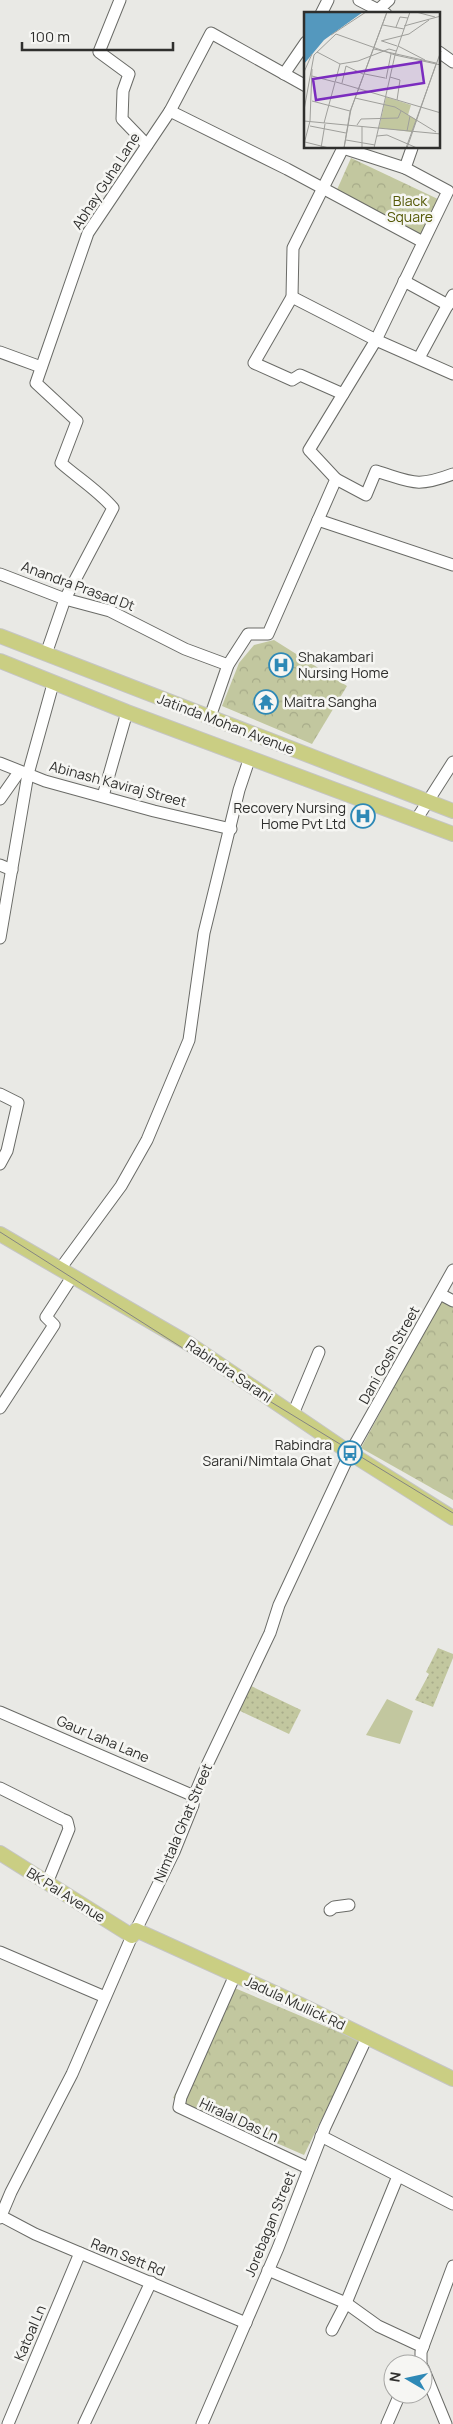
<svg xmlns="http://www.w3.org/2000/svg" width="453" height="2424" font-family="Manrope,sans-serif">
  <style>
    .grass { fill: url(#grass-dots) }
    .park { fill: url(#park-crowns) }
    .garden { fill: #c2c79f }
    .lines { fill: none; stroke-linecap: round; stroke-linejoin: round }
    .minor-casing { stroke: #6a6b67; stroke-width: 13 }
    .major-casing { stroke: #c5c5c4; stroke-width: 16 }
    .minor { stroke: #fff; stroke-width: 11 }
    .major { stroke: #cace83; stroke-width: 14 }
    .tram { stroke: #858582; stroke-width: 1 }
    .labels { text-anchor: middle; stroke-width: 5; stroke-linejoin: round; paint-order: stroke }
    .street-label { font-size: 14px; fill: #2f2f2d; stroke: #f6f6f3 }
    .park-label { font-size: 14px; fill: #545806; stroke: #f6f6f3 }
    .poi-label { font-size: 14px; fill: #2f2f2d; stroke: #f6f6f3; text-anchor: start }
    .inset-road { fill: none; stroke: #9f9f9b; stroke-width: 1 }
    .view { fill: #7b2cbf; fill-opacity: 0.15; stroke: #7b2cbf; stroke-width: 2.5 }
    .inset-edge { fill: none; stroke: #2f2f2d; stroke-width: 2.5 }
  </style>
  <defs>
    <pattern id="grass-dots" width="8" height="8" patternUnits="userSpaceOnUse" patternTransform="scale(1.25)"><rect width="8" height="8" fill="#c2c79f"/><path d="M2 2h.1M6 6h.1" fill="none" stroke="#a7ab89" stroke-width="1.8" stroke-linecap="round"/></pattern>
    <pattern id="park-crowns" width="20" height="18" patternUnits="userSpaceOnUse" patternTransform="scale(1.25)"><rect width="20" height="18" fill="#c2c79f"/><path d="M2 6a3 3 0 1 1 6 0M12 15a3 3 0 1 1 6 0" fill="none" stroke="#a7ab89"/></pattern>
  </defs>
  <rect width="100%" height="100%" fill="#e9e9e5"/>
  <g class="grass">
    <path d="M 438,1648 L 453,1654 L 453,1658 L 433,1707 L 415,1700 L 429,1674 L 426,1672 Z"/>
    <path d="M 249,1685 L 301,1710 L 289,1734 L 238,1710 Z"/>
  </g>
  <g class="park">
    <path d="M 351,158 L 440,200 L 421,239 L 336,192 Z"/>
    <path d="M 274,640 L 347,686 L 312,744 L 222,706 L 239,663 L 254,645 Z"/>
    <path d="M 445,1293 L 453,1298 L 453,1500 L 361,1448 Z"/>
    <path d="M 230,1986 L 360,2041 L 304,2155 L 173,2098 Z"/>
  </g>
  <g class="garden">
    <path d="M 414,191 L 435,201 L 419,235 L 397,224 Z"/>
    <path d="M 387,1699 L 413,1711 L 400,1744 L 366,1735 Z"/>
  </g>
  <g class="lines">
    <g class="minor-casing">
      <g id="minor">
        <path d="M 120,0 L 99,52 L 129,74 L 123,91 L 122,119 L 147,145"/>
        <path d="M 359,0 L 386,14"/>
        <path d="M 379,9 L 389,0"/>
        <path d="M 321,14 L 328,0"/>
        <path d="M 439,52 L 453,62"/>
        <path d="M 284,74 L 306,42"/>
        <path d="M 170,111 L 287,169 L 423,242"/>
        <path d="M 405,168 L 412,148"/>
        <path d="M 404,281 L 448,305"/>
        <path d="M 292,297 L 376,340 L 448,191 L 405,168 L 343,148"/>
        <path d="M 0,352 L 41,367"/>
        <path d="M 419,358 L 453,295"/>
        <path d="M 343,394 L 300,375 L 292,380 L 254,363 L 292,297 L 293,248 L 343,148"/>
        <path d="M 336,479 L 366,495 L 376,471 C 412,482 416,488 453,474"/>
        <path d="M 318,520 L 453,565"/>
        <path d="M 0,574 L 65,599 L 110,611 L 185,649 L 228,665"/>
        <path d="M 46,654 L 65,599 L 113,508 C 99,491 78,478 61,463 L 77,421 L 36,383 L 88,233 L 170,111 L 211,33 L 306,86"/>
        <path d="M 210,717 L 228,665 L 248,634 L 268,634 L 336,479 L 309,450 L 376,340 L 453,374"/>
        <path d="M 0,763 L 45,781 L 154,811 L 231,829"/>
        <path d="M 103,796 L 127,712"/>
        <path d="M 0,799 L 19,772"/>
        <path d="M 416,820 L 453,762"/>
        <path d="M 0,865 L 12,870"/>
        <path d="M 0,938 L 28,774 L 53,684"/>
        <path d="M 0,1094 L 18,1103 L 7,1151 L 0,1164"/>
        <path d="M 60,1269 L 121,1186 L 147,1140 L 189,1040 L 204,933 L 239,790 L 250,757"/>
        <path d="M 440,1294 L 453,1301"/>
        <path d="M 0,1408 L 54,1325 L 46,1317 L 72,1277"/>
        <path d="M 293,1414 L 319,1352"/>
        <path d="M 0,1712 L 194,1796"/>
        <path d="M 0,1788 L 62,1819 L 67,1821 L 69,1829 L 47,1883"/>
        <path d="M 330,1910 L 334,1907 L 349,1905"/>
        <path d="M 136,1930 L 174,1852 L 193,1805 L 194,1796 L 208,1763 L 270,1633 L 279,1605 L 350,1453 L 453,1270"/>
        <path d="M 0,1952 L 105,1997"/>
        <path d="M 235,1975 L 181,2097 L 179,2107 L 308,2168"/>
        <path d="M 321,2136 L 453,2204"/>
        <path d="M 1,2216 L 35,2234 L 246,2323"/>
        <path d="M 0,2218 L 11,2192 L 72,2074 L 132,1936"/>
        <path d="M 268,2270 L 346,2303 L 378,2326 L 423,2347"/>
        <path d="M 332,2330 L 346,2303 L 398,2176"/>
        <path d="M 421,2364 L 421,2352 L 453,2266"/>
        <path d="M 423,2368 L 446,2424"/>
        <path d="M 8,2424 L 80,2253"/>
        <path d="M 84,2424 L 151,2282"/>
        <path d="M 202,2424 L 278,2248 L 325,2127 L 367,2037"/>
        <path d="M 387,2424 L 400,2394"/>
      </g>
    </g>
    <g class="major-casing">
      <g id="major">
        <path d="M 0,636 L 453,811"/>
        <path d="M 0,661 L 127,712 L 453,834"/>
        <path d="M 0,1234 L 191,1345 L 350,1453 L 453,1518"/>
        <path d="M 0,1853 L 132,1936 L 136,1930 L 299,2004 L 453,2079"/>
      </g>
    </g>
    <use href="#minor" class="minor"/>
    <use href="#major" class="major"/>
    <path class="tram" d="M 0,1232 L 189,1352 L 453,1513"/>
  </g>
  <defs>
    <g id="hospital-ring" transform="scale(1.25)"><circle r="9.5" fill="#f6f6f3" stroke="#2e89b6" stroke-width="1.5"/><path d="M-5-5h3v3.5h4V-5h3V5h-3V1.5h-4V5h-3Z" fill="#2e89b6"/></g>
    <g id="temple-ring" transform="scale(1.25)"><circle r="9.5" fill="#f6f6f3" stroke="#2e89b6" stroke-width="1.5"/><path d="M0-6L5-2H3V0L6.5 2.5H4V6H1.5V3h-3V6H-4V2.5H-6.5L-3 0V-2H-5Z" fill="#2e89b6"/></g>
    <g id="bus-ring" transform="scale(1.25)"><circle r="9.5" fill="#f6f6f3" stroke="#2e89b6" stroke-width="1.5"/><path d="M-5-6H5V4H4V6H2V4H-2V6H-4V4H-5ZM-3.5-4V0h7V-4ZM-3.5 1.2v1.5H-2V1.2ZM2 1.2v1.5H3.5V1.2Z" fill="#2e89b6"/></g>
  </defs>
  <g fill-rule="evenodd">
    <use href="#hospital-ring" x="281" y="665"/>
    <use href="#temple-ring" x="266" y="702"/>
    <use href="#hospital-ring" x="363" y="816"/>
    <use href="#bus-ring" x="350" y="1453"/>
  </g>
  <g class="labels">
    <g class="street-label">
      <text transform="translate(106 181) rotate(-57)" y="5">Abhay Guha Lane</text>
      <text transform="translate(78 586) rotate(20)" y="5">Anandra Prasad Dt</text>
      <text transform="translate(226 724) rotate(21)" y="5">Jatinda Mohan Avenue</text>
      <text transform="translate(118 784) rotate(15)" y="5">Abinash Kaviraj Street</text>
      <text transform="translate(389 1355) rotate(-61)" y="5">Dani Gosh Street</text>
      <text transform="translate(229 1371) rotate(34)" y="5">Rabindra Sarani</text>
      <text transform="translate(103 1739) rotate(23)" y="5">Gaur Laha Lane</text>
      <text transform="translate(183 1823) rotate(-67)" y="5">Nimtala Ghat Street</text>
      <text transform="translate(66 1895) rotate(32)" y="5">BK Pal Avenue</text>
      <text transform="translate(295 2003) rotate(25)" y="5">Jadula Mullick Rd</text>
      <text transform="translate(239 2120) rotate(25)" y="5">Hiralal Das Ln</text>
      <text transform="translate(270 2224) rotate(-68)" y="5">Jorebagan Street</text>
      <text transform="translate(128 2257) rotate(22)" y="5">Ram Sett Rd</text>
      <text transform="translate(30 2333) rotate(-67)" y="5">Katoal Ln</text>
    </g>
    <g class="park-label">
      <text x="410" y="206">Black<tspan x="410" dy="16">Square</tspan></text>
    </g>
    <g class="poi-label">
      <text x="298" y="662">Shakambari<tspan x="298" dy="16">Nursing Home</tspan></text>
      <text x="284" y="707">Maitra Sangha</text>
      <text x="346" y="813" text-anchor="end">Recovery Nursing<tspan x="346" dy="16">Home Pvt Ltd</tspan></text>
      <text x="332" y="1450" text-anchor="end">Rabindra<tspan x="332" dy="16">Sarani/Nimtala Ghat</tspan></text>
    </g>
  </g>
  <g transform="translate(304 12)">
    <rect width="136" height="136" fill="#e9e9e5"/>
    <path d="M 82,85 L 107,93 L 104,103 L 113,108 L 108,120 L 75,116 Z" fill="#c2c79f"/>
    <path d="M 0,0 L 59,0 L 20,28 L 0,52 Z" fill="#5498be"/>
    <path class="inset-road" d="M 112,0 L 131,5M 79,13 L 100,17M 100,14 L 137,4M 92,15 L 96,5 L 104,6M 27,23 L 62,0M 77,29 L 105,22 L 125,8M 78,29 L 93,34M 94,34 L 121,48M 70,37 L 132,51M 13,40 L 36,52M 0,60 L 8,42M 61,62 L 81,66M 8,64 L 31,70M 86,65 L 96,68 L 93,88M 82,67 L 87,42M 32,70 L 137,101M 38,71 L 42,54 L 59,62M 51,86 L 91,95 L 132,120M 8,89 L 46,99M 0,98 L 10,43 L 32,22 L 91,43 L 137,53M 0,109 L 137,122M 20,111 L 36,52 L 54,49 L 85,37 L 92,39M 53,113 L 57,107 L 94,106 L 97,99M 6,114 L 42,121M 103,119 L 106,104M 73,124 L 83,123 L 113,136M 42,128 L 71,133M 1,130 L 25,136M 0,132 L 6,109 L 8,57M 17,136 L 21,112M 40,136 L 47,97 L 83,0M 40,136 L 46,100 L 83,0M 58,136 L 58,115M 70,136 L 91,43 L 106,0M 102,136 L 137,39M 103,136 L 132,52"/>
    <path class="view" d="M 117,50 L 120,71 L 12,88 L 9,67 Z"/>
    <rect width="136" height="136" class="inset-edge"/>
  </g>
  <g transform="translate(408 2379) rotate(279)"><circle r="24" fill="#f6f6f3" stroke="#a6a6a4"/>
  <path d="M0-4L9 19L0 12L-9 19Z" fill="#2e89b6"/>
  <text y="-8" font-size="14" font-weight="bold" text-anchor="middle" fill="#2f2f2d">N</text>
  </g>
  <path d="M22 42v8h151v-8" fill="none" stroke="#2f2f2d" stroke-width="2.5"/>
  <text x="30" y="42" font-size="15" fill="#2f2f2d" stroke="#f6f6f3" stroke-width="4" paint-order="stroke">100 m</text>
</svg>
